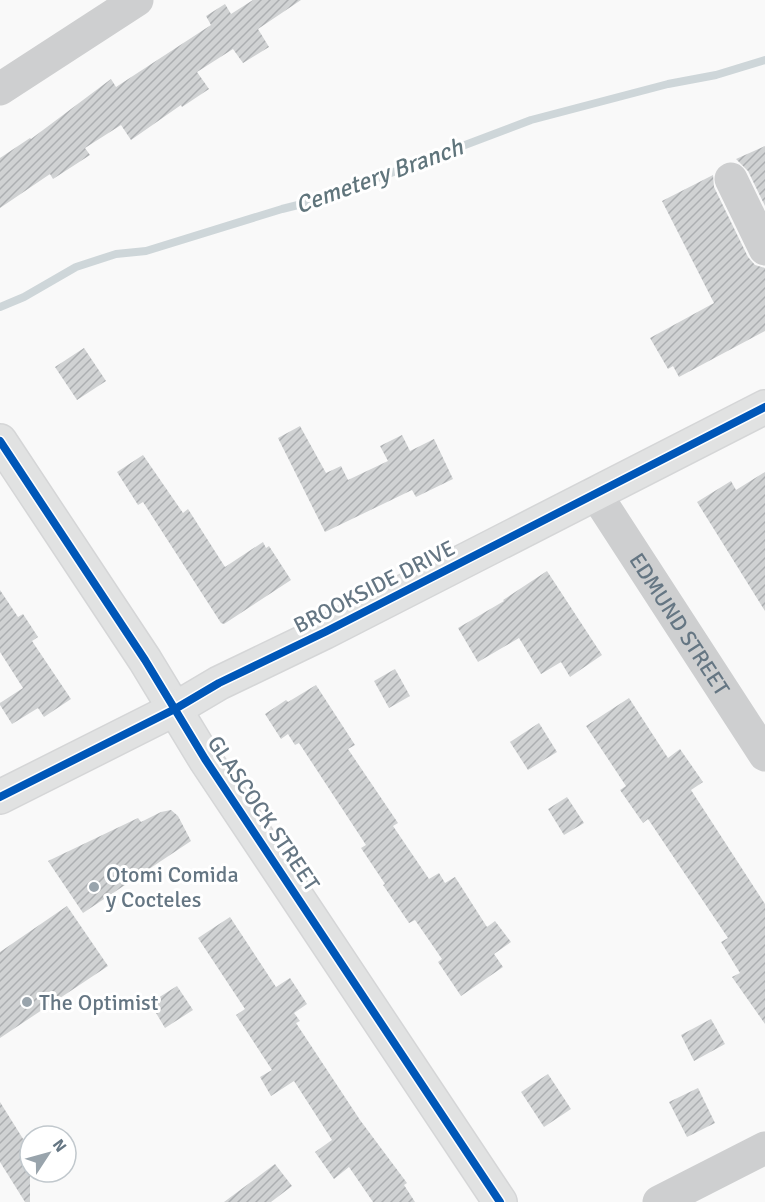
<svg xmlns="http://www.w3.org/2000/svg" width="765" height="1202" font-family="Signika,sans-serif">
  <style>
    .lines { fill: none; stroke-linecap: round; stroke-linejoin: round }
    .stream { stroke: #ced6d9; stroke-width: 8 }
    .building { fill: url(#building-hatch) }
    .secondary-casing { stroke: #d5d6d7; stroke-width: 36 }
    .street { stroke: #cecfd0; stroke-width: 33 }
    .secondary { stroke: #e1e2e2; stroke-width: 33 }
    .cycleway-casing { stroke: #fff; stroke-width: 11 }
    .cycleway { stroke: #0057b8; stroke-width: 8 }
    .poi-dot { fill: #99a4ac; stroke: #fff; stroke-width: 2 }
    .labels { text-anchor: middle; stroke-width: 6; stroke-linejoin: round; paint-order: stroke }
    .street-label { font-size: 22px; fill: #657683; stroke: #fff }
    .poi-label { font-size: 22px; fill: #657683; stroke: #fff; text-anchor: start }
    .water-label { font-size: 24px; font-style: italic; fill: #60757c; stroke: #fff }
  </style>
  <defs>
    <pattern id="building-hatch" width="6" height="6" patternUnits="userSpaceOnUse" patternTransform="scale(1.5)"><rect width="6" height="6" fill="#d0d2d3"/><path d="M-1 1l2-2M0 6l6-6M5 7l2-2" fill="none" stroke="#acafb1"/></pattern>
  </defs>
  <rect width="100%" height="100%" fill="#f9f9f9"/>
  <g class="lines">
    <path class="stream" d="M 0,307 L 24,297 L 76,267 L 116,254 L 146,251 L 282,209 L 322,199 L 531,120 L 668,84 L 716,75 L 765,60"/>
  </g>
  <g class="building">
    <path d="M 253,0 L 301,0 L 258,29 L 269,47 L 243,63 L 233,49 L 197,72 L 209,89 L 182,107 L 181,105 L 131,140 L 121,125 L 85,148 L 90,155 L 53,179 L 50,174 L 0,208 L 0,158 L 30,138 L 31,139 L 111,79 L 116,87 L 211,25 L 206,16 L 225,4 L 231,14 Z"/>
    <path d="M 765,146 L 765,206 L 748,171 L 736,159 Z"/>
    <path d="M 713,175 L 714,187 L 748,257 L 755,265 L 765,268 L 765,331 L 679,377 L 673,366 L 668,369 L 650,338 L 714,303 L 662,201 Z"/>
    <path d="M 84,348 L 106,381 L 77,400 L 55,367 Z"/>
    <path d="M 300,426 L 326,473 L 341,466 L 348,480 L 388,461 L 380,446 L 402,435 L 410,451 L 434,439 L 453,479 L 416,497 L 412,490 L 325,532 L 278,438 Z"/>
    <path d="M 143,455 L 183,513 L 188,509 L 225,567 L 263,542 L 266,548 L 269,546 L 291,580 L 224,624 L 221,623 L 143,502 L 138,505 L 117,472 Z"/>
    <path d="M 765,472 L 765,611 L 697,502 L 731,481 L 736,490 Z"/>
    <path d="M 547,571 L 602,655 L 570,677 L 561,662 L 541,674 L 519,638 L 478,662 L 458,628 L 504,601 L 503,600 Z"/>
    <path d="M 0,590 L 18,617 L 23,614 L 38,637 L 32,641 L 71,699 L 44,717 L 38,708 L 12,724 L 0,705 L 0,703 L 23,688 L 0,652 Z"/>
    <path d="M 395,669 L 410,696 L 389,708 L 374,681 Z"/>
    <path d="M 316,685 L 355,745 L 348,749 L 398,823 L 393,826 L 429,879 L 439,873 L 445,883 L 455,877 L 487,927 L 495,921 L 511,942 L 494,954 L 503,967 L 461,996 L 438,962 L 442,959 L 415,920 L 409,923 L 383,885 L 385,884 L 361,848 L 366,845 L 299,743 L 295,745 L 288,734 L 281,739 L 265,714 L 286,700 L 288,702 Z"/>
    <path d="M 629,698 L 668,758 L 680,749 L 703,782 L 691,790 L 765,904 L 765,1024 L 732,977 L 740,973 L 721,942 L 728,938 L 648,819 L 643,823 L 620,790 L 626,786 L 586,726 Z"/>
    <path d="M 539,723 L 557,752 L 528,770 L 510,742 Z"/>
    <path d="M 567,797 L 584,823 L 564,835 L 548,809 Z"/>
    <path d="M 171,810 L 178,816 L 191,841 L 83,913 L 48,861 L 138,818 L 141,822 L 161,812 Z"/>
    <path d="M 67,906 L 108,966 L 0,1038 L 0,952 Z"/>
    <path d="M 230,917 L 276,987 L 290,978 L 307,1004 L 294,1013 L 300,1021 L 296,1023 L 360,1120 L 407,1183 L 404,1185 L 415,1202 L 373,1202 L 349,1167 L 334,1179 L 315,1152 L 332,1140 L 294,1081 L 271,1096 L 260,1077 L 272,1070 L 236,1015 L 245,1009 L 198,938 Z"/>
    <path d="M 177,986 L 193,1010 L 165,1028 L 150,1003 Z"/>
    <path d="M 711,1019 L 725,1044 L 694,1061 L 681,1035 Z"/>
    <path d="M 548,1074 L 571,1109 L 544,1127 L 521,1092 Z"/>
    <path d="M 698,1088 L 715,1123 L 687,1137 L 669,1102 Z"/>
    <path d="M 0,1102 L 30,1150 L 30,1202 L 25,1202 L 0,1162 Z"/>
    <path d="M 275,1164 L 292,1186 L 271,1202 L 224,1202 Z"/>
  </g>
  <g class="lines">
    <g class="secondary-casing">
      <g id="secondary">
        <path d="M 0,441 L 145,660 L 205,759 L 500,1202"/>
        <path d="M 0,797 L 175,709 L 219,683 L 325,632 L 765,407"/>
      </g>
    </g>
    <g class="street">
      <path d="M 0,89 L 137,0"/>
      <path d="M 731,179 L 765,249"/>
      <path id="s1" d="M 595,493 L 765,755"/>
      <path d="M 659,1202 L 765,1148"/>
    </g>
    <use href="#secondary" class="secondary"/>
    <g class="cycleway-casing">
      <g id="cycleway">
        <path d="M 0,441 L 145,660 L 205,759 L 500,1202"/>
        <path d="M 0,797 L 175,709 L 219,683 L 325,632 L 765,407"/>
      </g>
    </g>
    <use href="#cycleway" class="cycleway"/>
  </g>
  <g class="poi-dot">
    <circle cx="94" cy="887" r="6"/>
    <circle cx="27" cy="1002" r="6"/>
  </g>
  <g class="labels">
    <g class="street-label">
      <text transform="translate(374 586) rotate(-27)" y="8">BROOKSIDE DRIVE</text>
      <text dy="8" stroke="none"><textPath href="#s1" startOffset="156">EDMUND STREET</textPath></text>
      <text transform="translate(264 813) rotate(56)" y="8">GLASCOCK STREET</text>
    </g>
    <g class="poi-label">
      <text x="106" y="882">Otomi Comida<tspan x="106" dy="25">y Cocteles</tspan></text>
      <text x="39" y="1010">The Optimist</text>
    </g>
    <g class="water-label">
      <text transform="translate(379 176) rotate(-20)" y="8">Cemetery Branch</text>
    </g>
  </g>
  <g transform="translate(48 1154) rotate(54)"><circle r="28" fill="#ffffff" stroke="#c1c8cd" stroke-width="1.5"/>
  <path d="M0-4.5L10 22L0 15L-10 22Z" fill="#99a4ac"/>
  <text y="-9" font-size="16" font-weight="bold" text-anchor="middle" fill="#657683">N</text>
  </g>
</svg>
